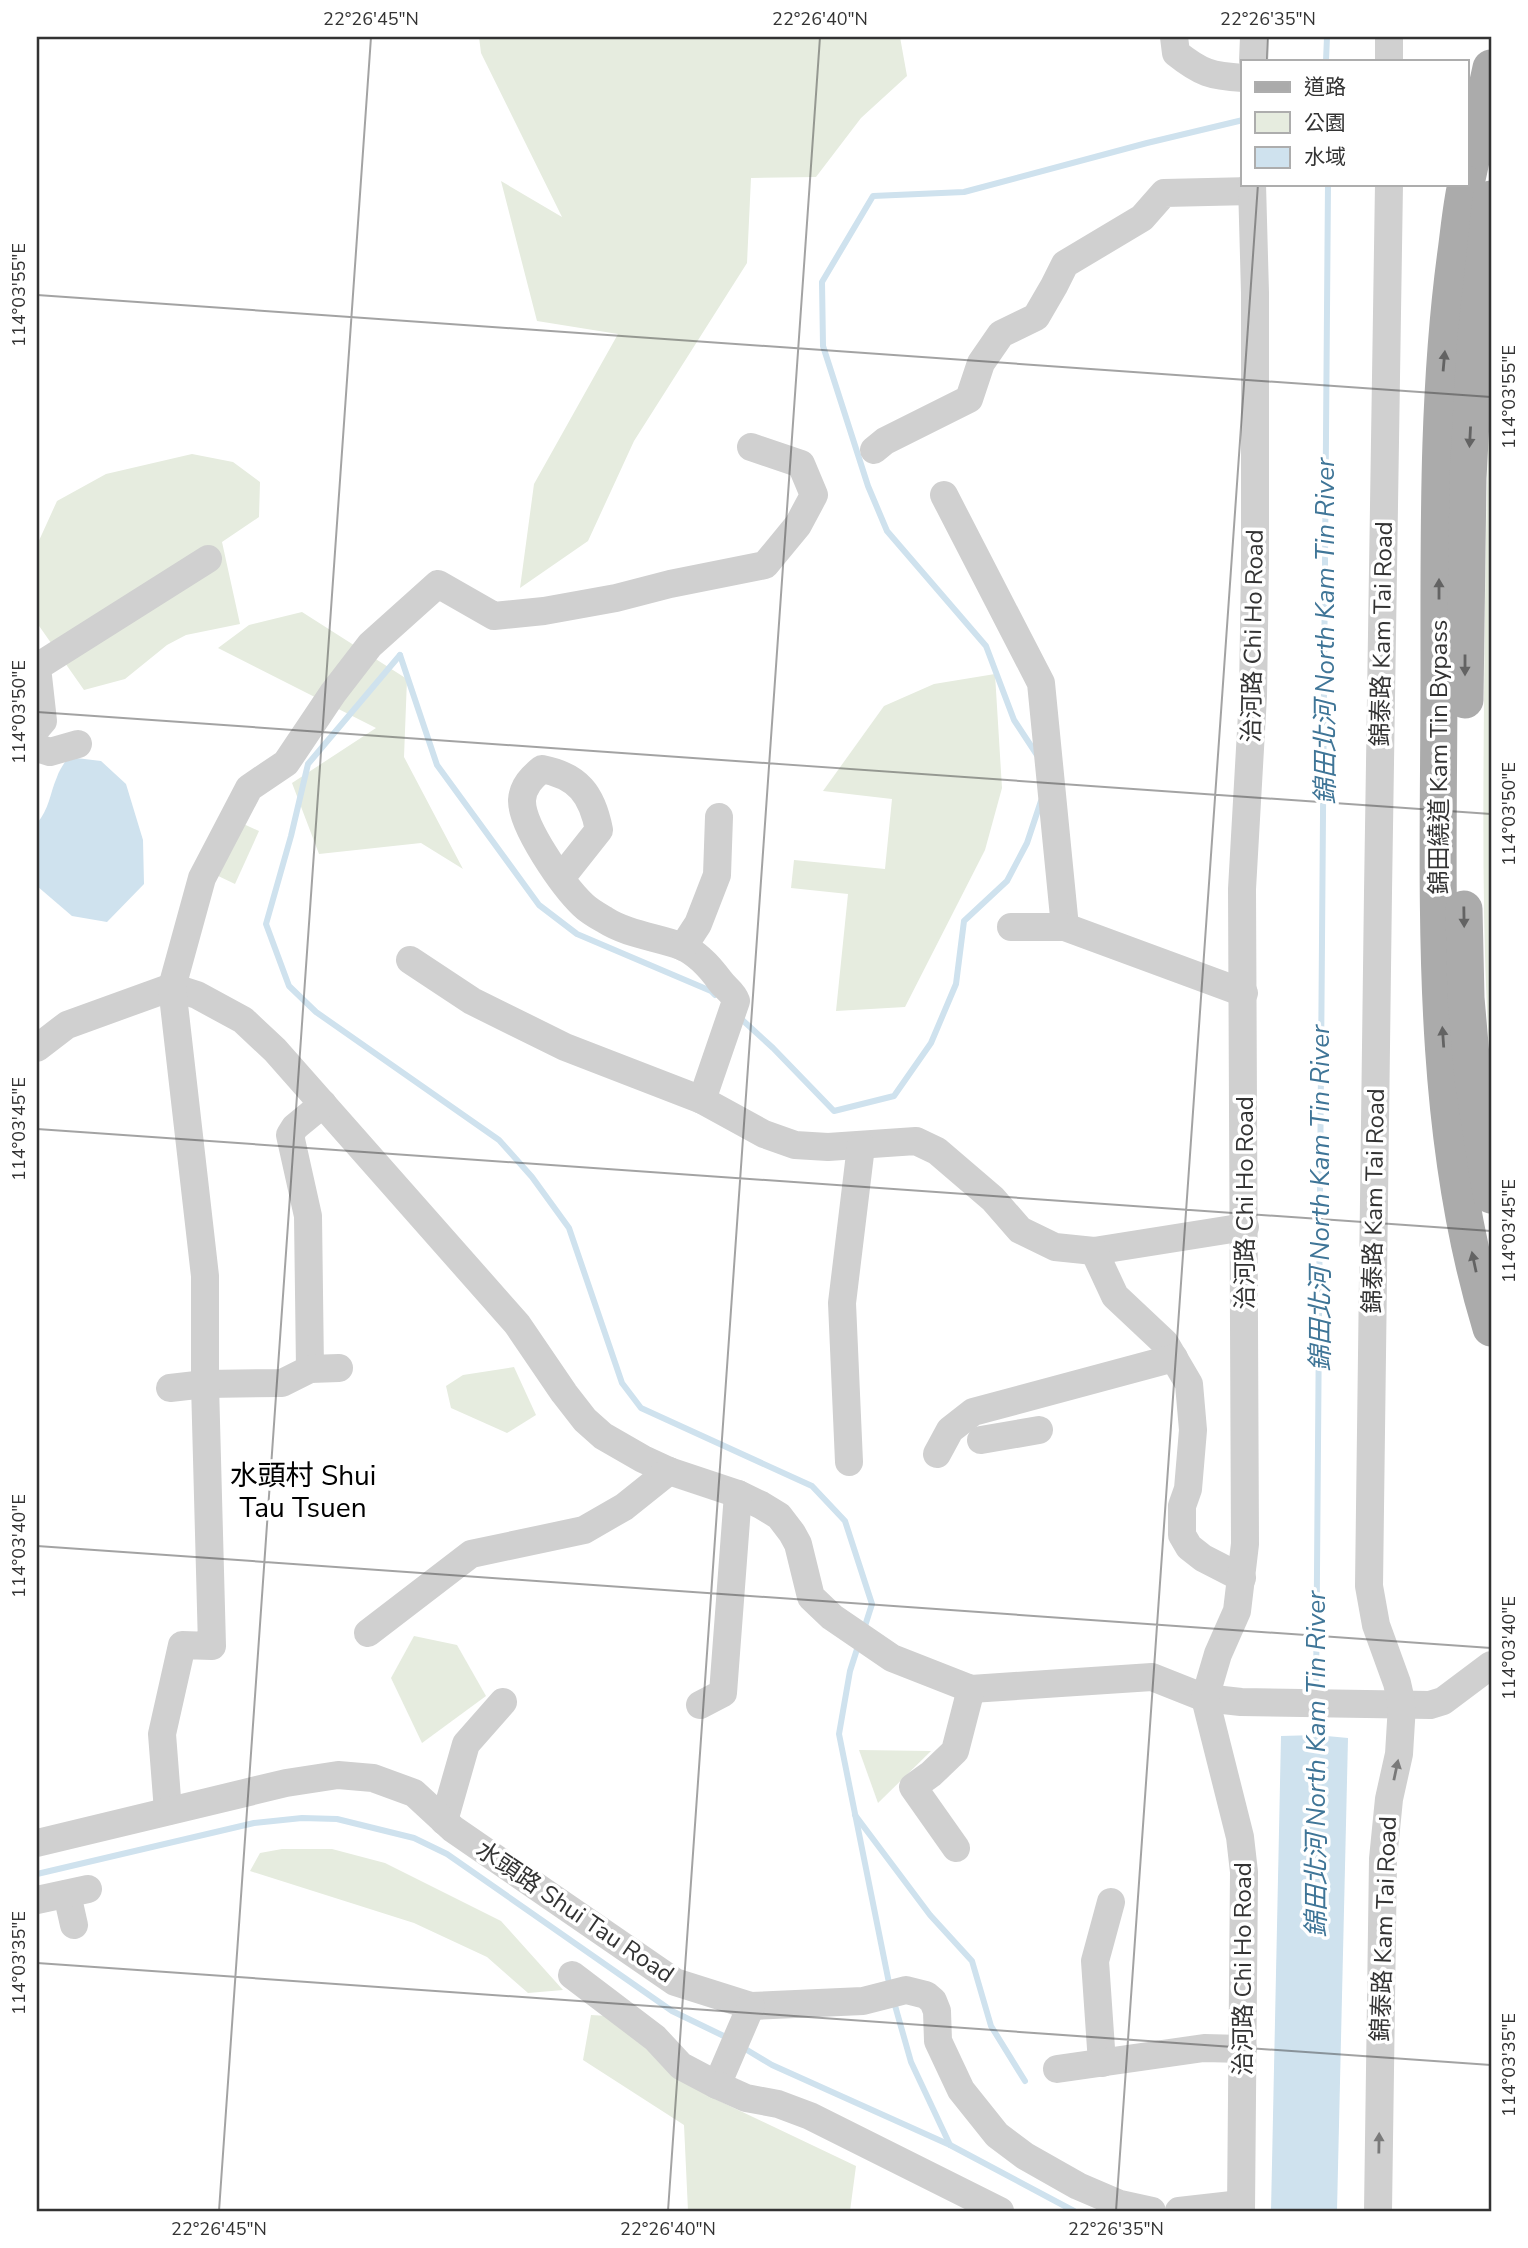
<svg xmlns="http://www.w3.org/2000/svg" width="1528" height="2248" font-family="'Nunito Sans','Noto Sans TC',sans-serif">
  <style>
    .green { fill: #e6ecdf }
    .water { fill: #cfe2ee }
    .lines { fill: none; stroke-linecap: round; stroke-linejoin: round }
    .stream { stroke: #cfe2ee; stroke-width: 6 }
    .minor { stroke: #d0d0d0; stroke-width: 28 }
    .major { stroke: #ababab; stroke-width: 37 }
    .oneway { fill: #636363 }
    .oneway2 { fill: #7a7a7a }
    .ticks { fill: none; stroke: #333; stroke-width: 2; stroke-opacity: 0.45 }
    .labels { text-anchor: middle; stroke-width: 7; stroke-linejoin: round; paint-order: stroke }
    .street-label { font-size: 24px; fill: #333; stroke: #fff }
    .water-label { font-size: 26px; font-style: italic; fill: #3f7597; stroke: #fff }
    .quarter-label { font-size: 28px; fill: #000; stroke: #fff }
    .neatline { fill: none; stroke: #333; stroke-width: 2.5 }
    .ticks-label { font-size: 18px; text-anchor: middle; fill: #333 }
  </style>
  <rect width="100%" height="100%" fill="#fff"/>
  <g class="green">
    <path d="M 479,37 L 900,37 L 907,76 L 861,118 L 816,177 L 751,178 L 747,263 L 634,441 L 588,541 L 520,588 L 534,484 L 618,334 L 537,321 L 501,181 L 562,217 L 481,53 Z"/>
    <path d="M 1491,374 L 1491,1079 C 1482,954 1483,828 1484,703 C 1485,593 1486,484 1491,374 Z"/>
    <path d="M 192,454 L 233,462 L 260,482 L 259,517 L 222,542 L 240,624 L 186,635 L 167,645 L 125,679 L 84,690 L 37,623 L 37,545 L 57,501 L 106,474 Z"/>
    <path d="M 302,612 L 407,679 L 404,757 L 463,869 L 421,843 L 319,854 L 292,783 L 376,728 L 218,648 L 249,625 Z"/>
    <path d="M 995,674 L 1002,788 L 985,850 L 905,1007 L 836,1011 L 848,894 L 791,888 L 794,860 L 885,869 L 892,799 L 823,791 L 884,706 L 934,684 Z"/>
    <path d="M 237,821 L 259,831 L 235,884 L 214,874 Z"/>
    <path d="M 514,1367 L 536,1415 L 507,1433 L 451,1408 L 446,1386 L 463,1375 Z"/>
    <path d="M 414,1636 L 457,1645 L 486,1696 L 422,1743 L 391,1678 Z"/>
    <path d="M 859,1750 L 931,1751 L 878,1803 Z"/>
    <path d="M 282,1849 L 332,1849 L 385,1863 L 501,1921 L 563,1990 L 528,1993 L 487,1957 L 414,1923 L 250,1871 L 260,1853 Z"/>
    <path d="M 591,2015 L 625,2017 L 715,2099 L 856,2166 L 850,2211 L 688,2211 L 684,2125 L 583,2060 Z"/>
  </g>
  <g class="water">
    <path d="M 68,757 L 101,761 L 126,784 L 143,840 L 144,884 L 107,922 L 72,916 L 37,886 L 37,823 C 49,810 50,793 57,777 C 59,770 64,764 68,757 Z"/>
    <path d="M 1316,1735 L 1348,1738 L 1337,2211 L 1271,2211 L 1281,1736 Z"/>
  </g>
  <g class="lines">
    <g class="stream">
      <path d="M 1326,61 L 1327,37"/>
      <path d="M 400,655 L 437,765 L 539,905 L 577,934 L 711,991 L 715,995"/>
      <path d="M 400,655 L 308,764 L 291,836 L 266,924 L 289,986 L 316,1012 L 499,1140 L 532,1177 L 569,1228 L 622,1383 L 641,1408 L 812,1486 L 845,1521 L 872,1604 L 864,1629"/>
      <path d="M 1037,755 L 1014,720 L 986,646 L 887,531 L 868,486 L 823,346 L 822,282 L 873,196 L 964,192 L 1147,143 L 1243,120"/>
      <path d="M 738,1016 L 773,1048 L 834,1111 L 894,1096 L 931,1043 L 956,984 L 964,921 L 1007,881 L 1027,843 L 1041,801"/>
      <path d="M 859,1643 L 850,1671 L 839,1734 L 890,1988"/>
      <path d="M 1316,1697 L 1328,184"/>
      <path d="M 1316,1743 L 1316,1712"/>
      <path d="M 855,1815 L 930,1915 L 972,1961 L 991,2026 L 1025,2081"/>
      <path d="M 37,1874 L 254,1823 L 302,1818 L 337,1819 L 414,1838 L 447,1854 L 672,2011 L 730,2039"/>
      <path d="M 894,2002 L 911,2062 L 950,2145"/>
      <path d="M 742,2047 L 772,2065 L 950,2145 L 1074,2211"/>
    </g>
    <g class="minor">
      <path d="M 1174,37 L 1176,53 C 1201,73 1211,76 1243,78"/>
      <path d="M 1389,37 L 1389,61"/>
      <path d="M 1253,61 L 1254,37"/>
      <path d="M 874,450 L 885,441 L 969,399 L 981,363 L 1001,334 L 1036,317 L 1054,286 L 1065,264 L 1142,218 L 1164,193 L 1252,191"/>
      <path d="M 944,495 L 1041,683 L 1065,927"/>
      <path d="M 37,728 L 43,721 L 37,667 L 208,559"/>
      <path d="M 37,748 L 50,752 L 78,744"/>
      <path d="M 561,878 L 599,830 C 592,794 578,776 542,769 C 532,777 523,786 522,800 C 521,826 564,887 583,905 C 589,911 598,916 605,920 C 627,934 656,937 681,946 C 697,953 710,967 720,981 C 726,989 733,992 736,1001 L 702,1100"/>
      <path d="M 1011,927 L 1065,927 L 1244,993"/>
      <path d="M 683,947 L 698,924 L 717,875 L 719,817"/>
      <path d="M 410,960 L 472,1001 L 565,1047 L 702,1100 L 764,1134 L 795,1145 L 828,1147 L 916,1141 L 937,1151 L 993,1199 L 1020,1230 L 1055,1247 L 1094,1251 L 1245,1227"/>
      <path d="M 37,1048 L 67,1025 L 172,987 L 197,995 L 243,1020 L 275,1050 L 517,1324 L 564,1393 L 585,1420 L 603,1436 L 643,1459 L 669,1471 L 738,1494 L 761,1505 L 779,1516 L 792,1533 L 798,1544 L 811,1597 L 832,1617 L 892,1658 L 971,1689 L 1152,1677 L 1205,1698 L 1241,1702 L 1430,1705 L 1443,1701 L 1491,1665"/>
      <path d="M 1094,1251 L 1115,1296 L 1165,1343 L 1189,1384 L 1193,1430 L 1188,1489 L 1182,1506 L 1182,1535 L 1189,1547 L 1203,1558 L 1242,1578"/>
      <path d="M 310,1369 L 308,1216 L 290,1135 L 295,1127 L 323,1104"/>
      <path d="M 170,1388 L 205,1384 L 282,1383 L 310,1369 L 339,1368"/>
      <path d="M 981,1440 L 1039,1430"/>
      <path d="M 937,1454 L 950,1430 L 973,1412 L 1174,1358"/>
      <path d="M 849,1462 L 842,1303 L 861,1146"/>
      <path d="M 368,1633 L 471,1554 L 584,1530 L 624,1507 L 669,1471"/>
      <path d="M 700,1705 L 723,1693 L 738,1494"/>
      <path d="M 168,1811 L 162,1734 L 182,1645 L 212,1646 L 205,1384 L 205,1276 L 172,987 L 202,878 L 249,788 L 286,763 L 333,693 L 370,645 L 438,584 L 494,616 L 544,611 L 616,598 L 670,584 L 765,565 L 798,525 L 814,495 L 801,464 L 751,447"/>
      <path d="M 444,1821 L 466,1744 L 503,1702"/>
      <path d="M 37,1843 L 286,1783 L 338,1775 L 373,1778 L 414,1793 L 453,1829 L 675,1982 L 751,2006 L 863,2001 L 906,1990 L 926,1995 L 933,2001 L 937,2011 L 938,2041 L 961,2090 L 997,2135 L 1025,2156 L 1078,2186 L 1120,2204 L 1152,2211"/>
      <path d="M 956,1848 L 913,1787 L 931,1774 L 955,1751 L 971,1689"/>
      <path d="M 67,1894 L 74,1925"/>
      <path d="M 37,1900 L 88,1889"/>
      <path d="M 572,1975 L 655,2038 L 681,2066 L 717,2085 L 751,2006"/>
      <path d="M 1102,2063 L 1095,1961 L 1111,1902"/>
      <path d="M 1057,2069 L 1204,2048 L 1243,2049"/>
      <path d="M 717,2085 L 746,2098 L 778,2104 L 810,2116 L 1000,2211"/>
      <path d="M 1179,2211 L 1241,2204"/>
      <path d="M 1241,2211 L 1244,1872 L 1240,1837 L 1205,1698 L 1218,1654 L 1237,1611 L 1245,1544 L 1242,889 L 1253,696 L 1255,563 L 1255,293 L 1252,184"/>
      <path d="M 1378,2211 L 1383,1859 L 1389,1799 L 1399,1754 L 1402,1705 L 1397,1683 L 1376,1625 L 1369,1586 L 1378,892 L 1389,184"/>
    </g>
    <g class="major">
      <path d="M 1467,179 L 1491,68"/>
      <path d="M 1466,184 C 1461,206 1459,230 1456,252 C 1437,392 1439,533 1439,674 C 1439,890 1427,1119 1491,1328"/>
      <path d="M 1465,700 L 1468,478 L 1475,346 L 1491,199"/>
      <path d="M 1464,909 L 1466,998 L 1473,1079 L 1491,1195"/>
    </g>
  </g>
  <defs><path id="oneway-solid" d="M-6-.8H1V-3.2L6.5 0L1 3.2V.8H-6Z" transform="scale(1.75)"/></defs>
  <g class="oneway">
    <use href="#oneway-solid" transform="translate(1444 361) rotate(-85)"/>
    <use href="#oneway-solid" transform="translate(1470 437) rotate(93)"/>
    <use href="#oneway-solid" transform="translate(1439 589) rotate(-90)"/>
    <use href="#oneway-solid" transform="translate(1465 665) rotate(90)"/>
    <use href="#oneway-solid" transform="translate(1464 917) rotate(89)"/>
    <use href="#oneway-solid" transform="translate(1443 1037) rotate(-94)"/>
    <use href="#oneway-solid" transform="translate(1474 1262) rotate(-102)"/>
  </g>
  <g class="oneway2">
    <use href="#oneway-solid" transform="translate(1396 1770) rotate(-78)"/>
    <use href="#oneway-solid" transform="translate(1379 2143) rotate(-89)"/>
  </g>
  <path class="ticks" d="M 1267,61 L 1268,37M 37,295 L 1491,397M 37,712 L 1491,814M 37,1129 L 1491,1231M 37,1546 L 1491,1648M 37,1963 L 1491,2065M 219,2211 L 371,37M 668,2211 L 820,37M 1116,2211 L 1258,184"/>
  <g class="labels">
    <g class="street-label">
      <text transform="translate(1382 634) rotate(-89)" y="8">錦泰路 Kam Tai Road</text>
      <text transform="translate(1253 636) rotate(-89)" y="8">治河路 Chi Ho Road</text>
      <text transform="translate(1439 757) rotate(-90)" y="8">錦田繞道 Kam Tin Bypass</text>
      <text transform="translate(1374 1201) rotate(-89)" y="8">錦泰路 Kam Tai Road</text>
      <text transform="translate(1245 1203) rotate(-90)" y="8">治河路 Chi Ho Road</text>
      <text transform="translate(575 1912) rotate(34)" y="8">水頭路 Shui Tau Road</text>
      <text transform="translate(1384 1929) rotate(-88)" y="8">錦泰路 Kam Tai Road</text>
      <text transform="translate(1243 1969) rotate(-90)" y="8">治河路 Chi Ho Road</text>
    </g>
    <g class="water-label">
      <text transform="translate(1325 631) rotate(-90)" y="9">錦田北河 North Kam Tin River</text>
      <text transform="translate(1320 1198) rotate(-90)" y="9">錦田北河 North Kam Tin River</text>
      <text transform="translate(1316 1764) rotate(-90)" y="9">錦田北河 North Kam Tin River</text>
    </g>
    <g class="quarter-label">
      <text x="303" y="1485">水頭村 Shui<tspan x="303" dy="32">Tau Tsuen</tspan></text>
    </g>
  </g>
  <rect width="1528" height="2248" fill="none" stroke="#ffffff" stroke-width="77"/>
  <rect x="1241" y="60" width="228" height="126" fill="#ffffff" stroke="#adadad" stroke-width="2"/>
  <rect x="1255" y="82" width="35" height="10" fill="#ababab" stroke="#adadad" stroke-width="2"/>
  <text x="1304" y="94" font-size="21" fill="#333333">道路</text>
  <rect x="1255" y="112" width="35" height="21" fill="#e6ecdf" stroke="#adadad" stroke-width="2"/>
  <text x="1304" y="130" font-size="21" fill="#333333">公園</text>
  <rect x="1255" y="147" width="35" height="21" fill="#cfe2ee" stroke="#adadad" stroke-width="2"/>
  <text x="1304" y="164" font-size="21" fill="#333333">水域</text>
  <rect x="38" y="38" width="1452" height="2172" class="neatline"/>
  <g class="ticks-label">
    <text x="371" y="25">22°26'45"N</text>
    <text x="820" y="25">22°26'40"N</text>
    <text x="1268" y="25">22°26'35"N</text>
    <text transform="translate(19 295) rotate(-90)" y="6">114°03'55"E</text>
    <text transform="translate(1509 397) rotate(-90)" y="6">114°03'55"E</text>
    <text transform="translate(19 712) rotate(-90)" y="6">114°03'50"E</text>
    <text transform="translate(1509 814) rotate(-90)" y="6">114°03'50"E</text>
    <text transform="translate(19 1129) rotate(-90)" y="6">114°03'45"E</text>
    <text transform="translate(1509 1231) rotate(-90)" y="6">114°03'45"E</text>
    <text transform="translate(19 1546) rotate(-90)" y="6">114°03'40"E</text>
    <text transform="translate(1509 1648) rotate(-90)" y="6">114°03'40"E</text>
    <text transform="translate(19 1963) rotate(-90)" y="6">114°03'35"E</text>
    <text transform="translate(1509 2065) rotate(-90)" y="6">114°03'35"E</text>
    <text x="219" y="2235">22°26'45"N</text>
    <text x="668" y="2235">22°26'40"N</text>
    <text x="1116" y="2235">22°26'35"N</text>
  </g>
</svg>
